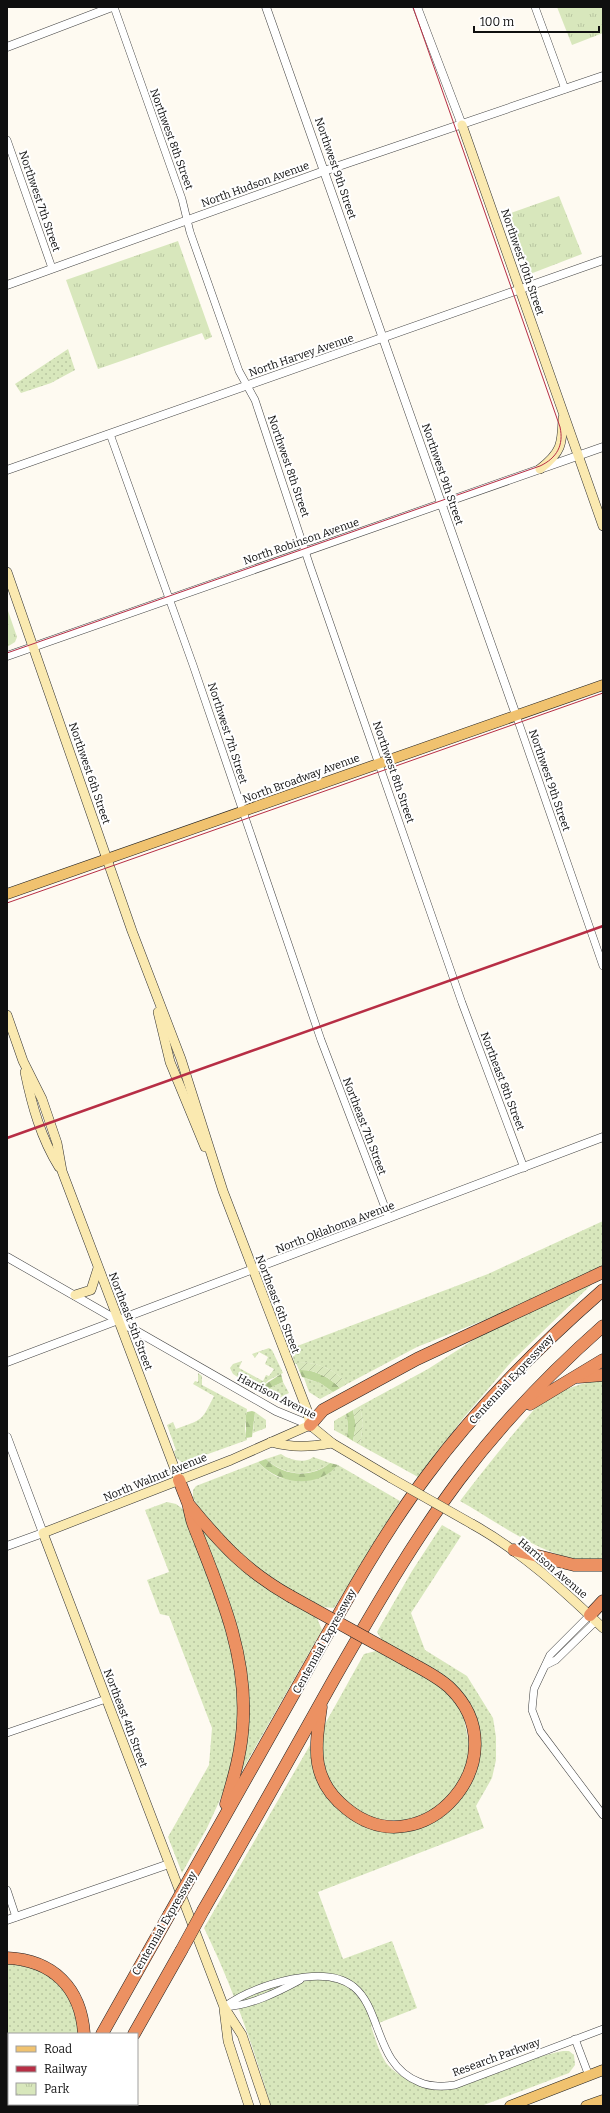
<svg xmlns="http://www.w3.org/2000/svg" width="610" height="2113" font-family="Bitter,serif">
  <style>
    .grass { fill: url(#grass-dots) }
    .forest { fill: url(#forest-firs) }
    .park { fill: url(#park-tufts) }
    .garden { fill: url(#garden-furrows) }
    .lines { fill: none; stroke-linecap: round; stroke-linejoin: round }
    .minor-casing { stroke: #424242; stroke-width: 8 }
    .tertiary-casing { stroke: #424242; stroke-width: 9 }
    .secondary-casing { stroke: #313131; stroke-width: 10 }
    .primary-casing { stroke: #202020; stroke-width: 11 }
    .motorway-casing { stroke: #202020; stroke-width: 13 }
    .minor { stroke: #fff; stroke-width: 7 }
    .tertiary { stroke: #fff; stroke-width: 8 }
    .secondary { stroke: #fae9b0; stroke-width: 9 }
    .primary { stroke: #f0c26f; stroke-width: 10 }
    .motorway { stroke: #ec9162; stroke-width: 12 }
    .tram { stroke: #b72e45; stroke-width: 1 }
    .rail { stroke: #b72e45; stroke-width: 2.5 }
    .secondary-bridge-casing { stroke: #313131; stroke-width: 10; stroke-linecap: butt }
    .motorway-bridge-casing { stroke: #202020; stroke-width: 13; stroke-linecap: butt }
    .secondary-bridge { stroke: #fae9b0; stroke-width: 9 }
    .motorway-bridge { stroke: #ec9162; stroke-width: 12 }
    .labels { text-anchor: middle; stroke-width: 4; stroke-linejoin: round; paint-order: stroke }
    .street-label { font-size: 11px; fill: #0f0f0f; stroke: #fff }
  </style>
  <defs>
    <pattern id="grass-dots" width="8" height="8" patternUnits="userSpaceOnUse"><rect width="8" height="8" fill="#d8e7bc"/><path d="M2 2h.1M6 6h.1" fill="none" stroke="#b8c5a0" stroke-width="1.8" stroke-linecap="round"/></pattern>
    <pattern id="forest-firs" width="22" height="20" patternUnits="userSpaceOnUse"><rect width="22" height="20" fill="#bed79c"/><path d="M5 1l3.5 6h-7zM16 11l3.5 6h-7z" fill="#a2b785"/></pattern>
    <pattern id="park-tufts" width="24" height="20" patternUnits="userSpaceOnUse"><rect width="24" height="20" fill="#d8e7bc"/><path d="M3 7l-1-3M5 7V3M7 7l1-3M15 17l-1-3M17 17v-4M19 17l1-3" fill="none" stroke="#b8c5a0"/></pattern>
    <pattern id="garden-furrows" width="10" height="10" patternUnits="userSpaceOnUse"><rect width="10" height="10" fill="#d8e7bc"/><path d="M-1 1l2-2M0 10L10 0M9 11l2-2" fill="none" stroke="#b8c5a0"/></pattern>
  </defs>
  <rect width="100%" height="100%" fill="#fefaf1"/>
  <g class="grass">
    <path d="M 68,349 L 75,370 L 51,383 L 21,393 L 15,384 Z"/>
    <path d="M 603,1221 L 603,1266 L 529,1302 L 417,1347 L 347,1384 C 337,1370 312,1359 294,1364 L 292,1348 L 488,1274 Z"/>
    <path d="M 593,1283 L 512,1361 L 465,1416 L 418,1477 L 360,1445 L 363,1423 L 360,1406 L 428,1369 L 486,1332 Z"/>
    <path d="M 269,1348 L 272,1350 L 283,1373 L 269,1380 L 260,1388 L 263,1394 L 233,1374 L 230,1368 L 233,1364 L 242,1361 L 239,1368 L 263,1381 L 266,1375 L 269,1376 L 274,1369 L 265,1364 L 268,1357 L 259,1352 L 255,1358 L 252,1354 Z"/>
    <path d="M 198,1373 L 202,1376 L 202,1385 L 247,1409 L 245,1429 L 247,1440 L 183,1463 L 176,1458 L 174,1451 L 176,1450 L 167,1425 L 173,1422 L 176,1429 C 203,1419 201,1422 214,1396 L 193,1384 L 195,1381 L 198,1382 Z"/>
    <path d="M 304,1378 L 320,1383 L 333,1392 L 320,1399 L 309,1392 Z"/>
    <path d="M 603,1380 L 603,1561 C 552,1565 503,1525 460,1501 C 485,1468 511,1436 538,1405 C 548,1393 587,1381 603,1380 Z"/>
    <path d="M 283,1382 L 289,1393 L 277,1399 L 266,1392 L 272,1387 Z"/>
    <path d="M 255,1412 L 266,1420 L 266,1428 L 253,1433 Z"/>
    <path d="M 346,1414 L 348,1424 L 347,1437 L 334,1430 L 334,1421 Z"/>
    <path d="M 281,1454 C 289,1460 306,1464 313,1457 L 330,1463 C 311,1478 284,1476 266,1459 Z"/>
    <path d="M 258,1462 C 276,1481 289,1482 313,1477 C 324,1475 331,1473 338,1465 L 400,1501 L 334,1608 L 323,1607 L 292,1591 L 244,1560 L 203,1515 L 193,1498 L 193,1490 L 196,1486 Z"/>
    <path d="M 167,1502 L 176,1504 L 184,1510 L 225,1619 L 238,1677 L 237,1745 L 224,1791 L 207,1828 L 182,1873 L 168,1837 L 209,1765 L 212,1728 L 169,1616 L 160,1614 L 147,1580 L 169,1572 L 145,1510 Z"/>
    <path d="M 442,1525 L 461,1536 L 411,1613 L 425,1650 L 467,1676 L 493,1718 L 496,1737 L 496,1760 L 492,1778 L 476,1806 L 484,1828 L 318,1892 L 343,1959 L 392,1941 L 417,2008 L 371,2026 C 375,2038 379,2052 386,2063 C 430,2113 508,2061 563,2051 L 569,2051 L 574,2055 L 575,2065 L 569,2073 L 481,2106 L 271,2106 C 253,2046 232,1985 204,1928 L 310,1745 L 312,1762 L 342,1812 L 361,1823 L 376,1828 L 438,1819 L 448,1812 L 461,1798 L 472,1779 L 473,1714 L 468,1702 L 458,1690 L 383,1642 L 377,1632 L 412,1571 Z"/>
    <path d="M 203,1528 L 317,1618 L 322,1630 L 239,1776 L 247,1697 L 200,1529 Z"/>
    <path d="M 376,1651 L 443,1687 L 463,1714 L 470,1749 L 462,1781 L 434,1811 L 404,1821 L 374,1819 L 343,1802 L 324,1773 L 320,1733 L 364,1654 Z"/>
    <path d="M 7,1962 L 40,1969 L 61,1985 L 73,2003 L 79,2034 L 9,2034 L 9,2104 L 46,2104 L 44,2106 L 7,2106 Z"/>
  </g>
  <g class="forest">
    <path d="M 299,1370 C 314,1369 330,1377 340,1388 L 333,1392 L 320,1383 L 302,1377 Z"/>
    <path d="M 281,1374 L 283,1382 L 272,1387 L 266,1392 L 261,1387 Z"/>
    <path d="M 353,1410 L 356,1425 L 353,1441 L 347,1437 L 348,1424 L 346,1414 Z"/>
    <path d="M 252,1411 L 255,1412 L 252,1437 L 246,1438 L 246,1415 L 247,1412 Z"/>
    <path d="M 266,1459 C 283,1476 311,1479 330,1463 L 338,1465 C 317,1489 279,1485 258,1462 Z"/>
  </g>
  <g class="park">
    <path d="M 557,7 L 603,7 L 603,33 L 572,45 Z"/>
    <path d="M 559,196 L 582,254 L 530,274 L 508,214 Z"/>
    <path d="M 178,241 L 212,337 L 205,340 L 202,333 L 98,369 L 66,280 Z"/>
    <path d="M 7,608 L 17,637 L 15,642 L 7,647 Z"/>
  </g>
  <g class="garden">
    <path d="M 296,1363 C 314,1360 337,1370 347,1384 L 340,1388 C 330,1377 314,1369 299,1370 Z"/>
    <path d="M 360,1406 L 363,1423 L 360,1445 L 353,1441 L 356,1425 L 353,1410 Z"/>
  </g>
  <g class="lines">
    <g class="minor-casing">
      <g id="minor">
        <path d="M 114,7 L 182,199 L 190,232 L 239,371 L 255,400 L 310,566 L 462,1003 L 524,1168"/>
        <path d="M 535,7 L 565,89"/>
        <path d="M 7,140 L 52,268"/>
        <path d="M 110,434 L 193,665 L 321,1040 L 389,1218"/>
        <path d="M 516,715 L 603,966"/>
        <path d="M 590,1615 L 550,1655 L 534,1689 L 532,1710 L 540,1731 L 603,1815"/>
        <path d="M 546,1665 L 556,1660 L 596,1621"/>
        <path d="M 7,1733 L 106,1699"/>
        <path d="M 7,1890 L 16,1917"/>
        <path d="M 224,2007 C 243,1993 269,1984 292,1979 C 398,1958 356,2057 419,2082 C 430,2087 442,2087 455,2085 L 603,2029"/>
        <path d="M 224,2007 C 250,2006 278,1992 300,1980"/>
        <path d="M 575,2039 L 589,2076"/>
      </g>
    </g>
    <g class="tertiary-casing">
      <g id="tertiary">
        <path d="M 266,7 L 516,715"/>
        <path d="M 417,7 L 462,125"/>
        <path d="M 7,47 L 112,7"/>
        <path d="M 7,285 L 324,171 L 603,76"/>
        <path d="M 7,470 L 603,260"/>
        <path d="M 7,656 L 603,447"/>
        <path d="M 7,1257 L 276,1411 L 310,1425"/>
        <path d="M 7,1362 L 603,1137"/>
        <path d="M 7,1437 L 43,1533 L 7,1546"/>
        <path d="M 7,1920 L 169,1864"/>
      </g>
    </g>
    <g class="secondary-casing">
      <g id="secondary">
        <path d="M 462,125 L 603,526"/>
        <path d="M 540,469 C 562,452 562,444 563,418"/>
        <path d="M 7,572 L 132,931 L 181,1059 L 223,1191 L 307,1410 L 310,1425"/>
        <path d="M 158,1012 L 170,1062 L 205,1147"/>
        <path d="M 7,1015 L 23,1061 L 42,1099 L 57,1143 L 62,1171 L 179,1480"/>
        <path d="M 25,1072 C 32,1106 41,1138 59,1167"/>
        <path d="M 75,1295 L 91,1290 L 98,1268"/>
        <path d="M 310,1425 L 332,1443 L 391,1478"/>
        <path d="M 271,1442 C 292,1448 310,1447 332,1443"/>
        <path d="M 472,1524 C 521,1551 562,1589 603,1628"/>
        <path d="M 224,2009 L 228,2041 L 249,2106"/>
        <path d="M 266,2106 L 242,2035 L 224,2007 L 43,1533 L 231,1460 L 310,1425"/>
      </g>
    </g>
    <g class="primary-casing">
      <g id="primary">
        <path d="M 7,894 L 603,685"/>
        <path d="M 510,2106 L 603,2070"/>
        <path d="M 586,2106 L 603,2100"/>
      </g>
    </g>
    <g class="motorway-casing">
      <g id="motorway">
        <path d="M 578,1377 L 603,1375"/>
        <path d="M 530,1404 L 603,1360"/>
        <path d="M 310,1425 L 323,1410 L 417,1359 L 603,1272"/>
        <path d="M 179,1480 C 182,1488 185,1495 188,1503 C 190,1510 191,1519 194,1526 C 219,1590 247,1652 243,1721 C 242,1750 234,1777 226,1804"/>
        <path d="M 190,1506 C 222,1545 246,1571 290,1596"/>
        <path d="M 514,1550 L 574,1565 L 603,1565"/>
        <path d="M 590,1615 L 603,1601"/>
        <path d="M 321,1707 C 315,1749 310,1780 347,1809 C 423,1871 523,1757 449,1687 C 438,1677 424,1670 411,1663"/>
        <path d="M 191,1876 C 231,1806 270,1735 310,1665 C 347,1599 383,1534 428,1474 C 479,1405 539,1346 603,1290"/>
        <path d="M 204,1909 C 248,1833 291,1756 334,1679 C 373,1611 412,1543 459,1480 C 501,1424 551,1372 603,1326"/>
        <path d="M 7,1958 C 53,1960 81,1988 84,2034"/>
        <path d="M 102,2034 L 169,1915"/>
        <path d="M 134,2034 L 181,1951"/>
        <path d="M 61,2106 L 62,2104"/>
        <path d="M 93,2106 L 94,2104"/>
      </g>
    </g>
    <use href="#minor" class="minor"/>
    <use href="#tertiary" class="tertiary"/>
    <use href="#secondary" class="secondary"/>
    <use href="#primary" class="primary"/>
    <use href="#motorway" class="motorway"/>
    <g class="tram">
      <path d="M 7,653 L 540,466 C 557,458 564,445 560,427 L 413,7"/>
      <path d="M 7,903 L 603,693"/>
    </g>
    <path class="rail" d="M 7,1138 L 603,926"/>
    <g class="secondary-bridge-casing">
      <path id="secondary-bridge" d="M 391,1478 L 472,1524"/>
    </g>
    <g class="motorway-bridge-casing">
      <g id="motorway-bridge">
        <path d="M 290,1596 L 411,1663"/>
        <path d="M 169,1915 L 191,1876"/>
        <path d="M 181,1951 L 204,1909"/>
      </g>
    </g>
    <use href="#secondary-bridge" class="secondary-bridge"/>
    <use href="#motorway-bridge" class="motorway-bridge"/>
  </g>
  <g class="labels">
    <g class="street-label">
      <text transform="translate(172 139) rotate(70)" y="4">Northwest 8th Street</text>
      <text transform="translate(336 168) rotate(71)" y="4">Northwest 9th Street</text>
      <text transform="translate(255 184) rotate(-20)" y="4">North Hudson Avenue</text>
      <text transform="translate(40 201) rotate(71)" y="4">Northwest 7th Street</text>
      <text transform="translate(523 262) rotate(71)" y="4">Northwest 10th Street</text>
      <text transform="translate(301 355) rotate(-19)" y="4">North Harvey Avenue</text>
      <text transform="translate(289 466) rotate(71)" y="4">Northwest 8th Street</text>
      <text transform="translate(443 474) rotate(71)" y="4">Northwest 9th Street</text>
      <text transform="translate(301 541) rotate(-19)" y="4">North Robinson Avenue</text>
      <text transform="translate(228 733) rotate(72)" y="4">Northwest 7th Street</text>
      <text transform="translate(394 772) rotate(71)" y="4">Northwest 8th Street</text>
      <text transform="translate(90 773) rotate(71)" y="4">Northwest 6th Street</text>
      <text transform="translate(301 778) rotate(-20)" y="4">North Broadway Avenue</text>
      <text transform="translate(550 780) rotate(71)" y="4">Northwest 9th Street</text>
      <text transform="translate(503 1081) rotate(69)" y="4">Northeast 8th Street</text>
      <text transform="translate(365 1126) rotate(69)" y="4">Northeast 7th Street</text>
      <text transform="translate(335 1227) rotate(-21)" y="4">North Oklahoma Avenue</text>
      <text transform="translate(278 1304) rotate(69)" y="4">Northeast 6th Street</text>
      <text transform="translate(131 1321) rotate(69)" y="4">Northeast 5th Street</text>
      <text transform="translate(511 1379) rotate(-47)" y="4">Centennial Expressway</text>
      <text transform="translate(277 1396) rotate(27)" y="4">Harrison Avenue</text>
      <text transform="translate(155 1477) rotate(-22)" y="4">North Walnut Avenue</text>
      <text transform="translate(553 1568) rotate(40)" y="4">Harrison Avenue</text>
      <text transform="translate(324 1641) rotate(-61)" y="4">Centennial Expressway</text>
      <text transform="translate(126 1718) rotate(69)" y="4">Northeast 4th Street</text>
      <text transform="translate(164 1923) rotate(-60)" y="4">Centennial Expressway</text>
      <text transform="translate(496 2057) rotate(-20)" y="4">Research Parkway</text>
    </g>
  </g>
  <rect width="610" height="2113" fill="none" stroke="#0f0f0f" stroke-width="16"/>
  <rect x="8" y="2033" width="130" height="72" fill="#ffffff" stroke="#9f9f9f"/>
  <rect x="16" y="2046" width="20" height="6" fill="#f0c26f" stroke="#9f9f9f"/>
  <text x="44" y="2053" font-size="12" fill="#0f0f0f">Road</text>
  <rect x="16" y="2066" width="20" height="6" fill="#b72e45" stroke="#9f9f9f"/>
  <text x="44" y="2073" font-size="12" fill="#0f0f0f">Railway</text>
  <rect x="16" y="2083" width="20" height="12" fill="url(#park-tufts)" stroke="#9f9f9f"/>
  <text x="44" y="2093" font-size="12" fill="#0f0f0f">Park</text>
  <path d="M474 26v6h125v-6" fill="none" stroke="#0f0f0f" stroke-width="2"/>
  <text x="480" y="26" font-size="12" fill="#0f0f0f" stroke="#ffffff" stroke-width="3" paint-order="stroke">100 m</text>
</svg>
